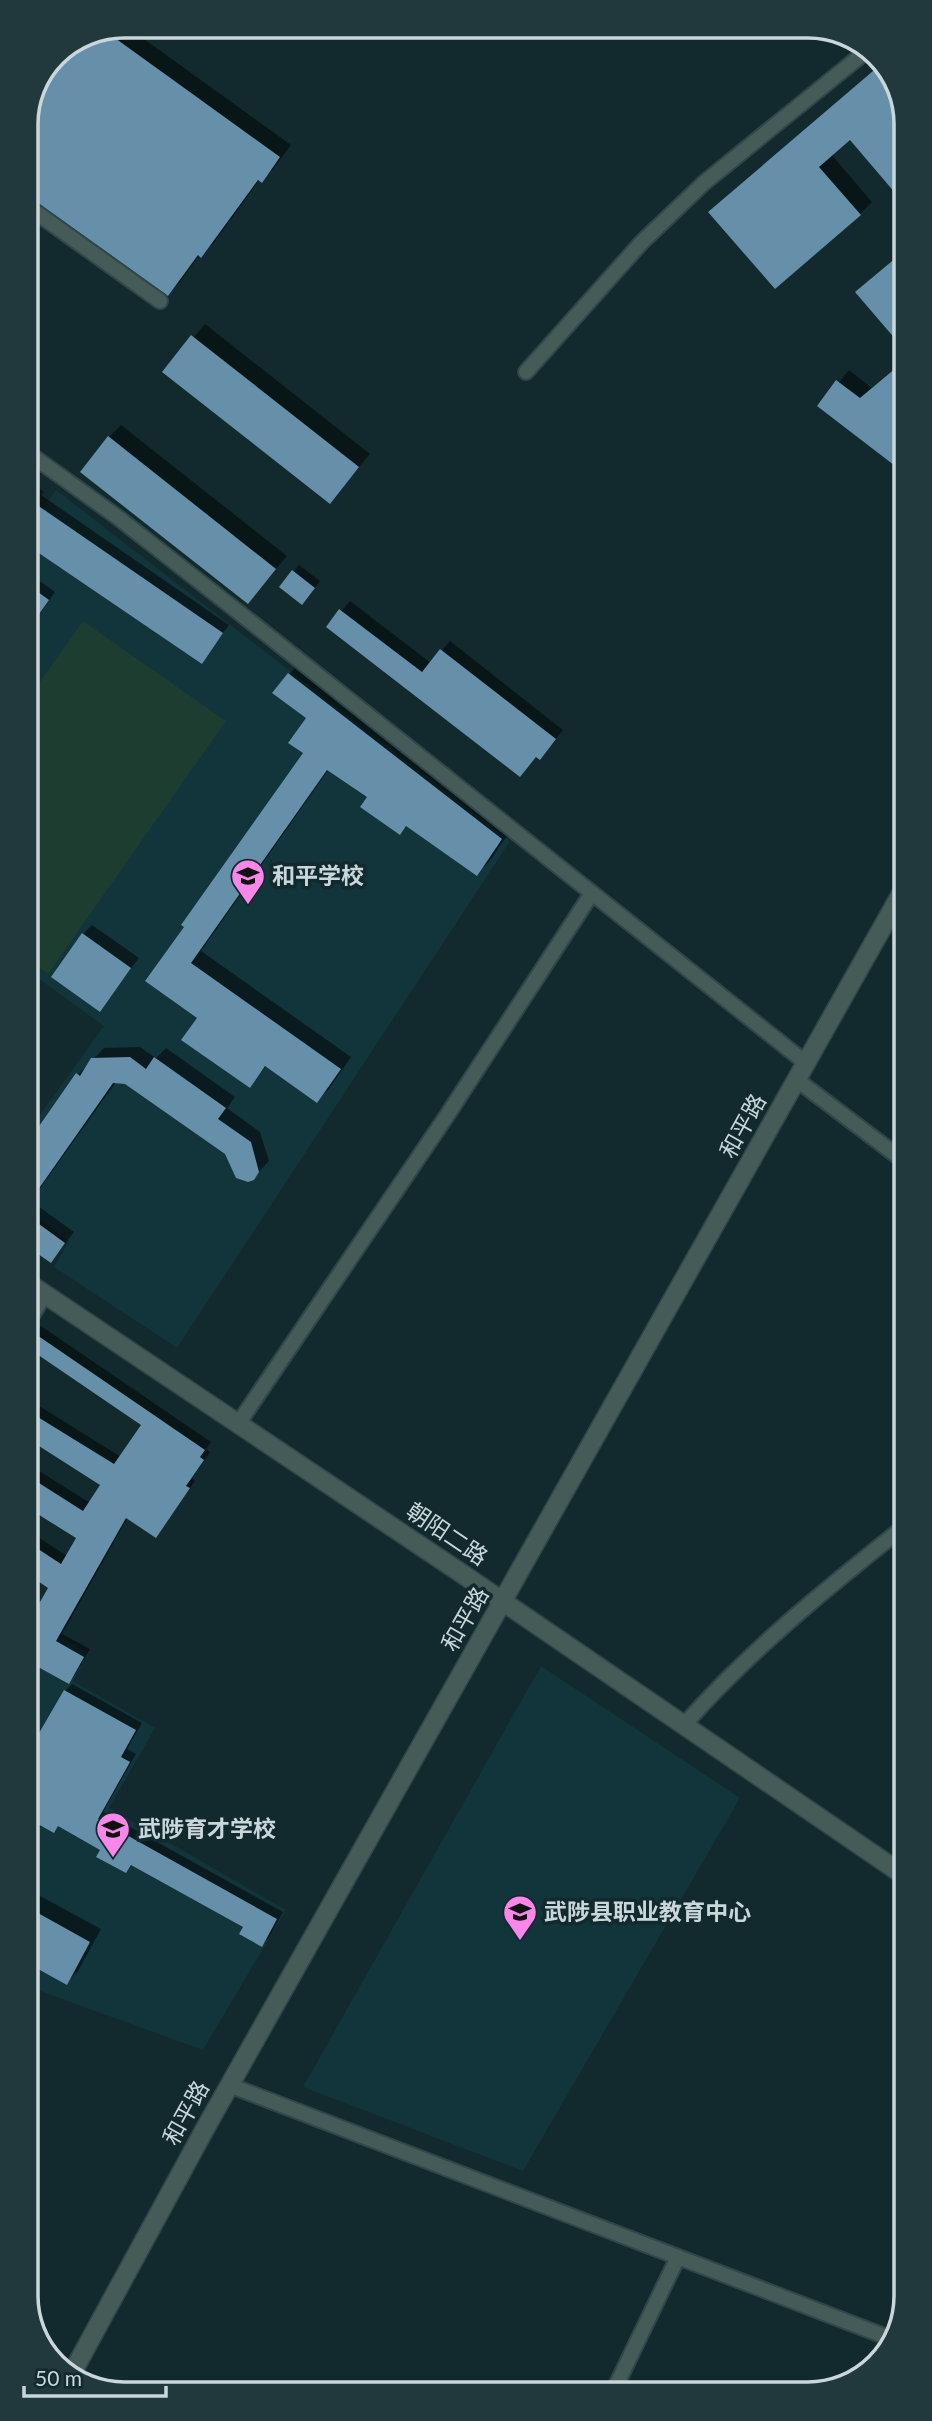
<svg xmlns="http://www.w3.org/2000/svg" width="932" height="2421" font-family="Lato,'Noto Sans SC',sans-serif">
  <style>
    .built { fill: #12343b }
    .green { fill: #1c3d2f }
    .shadow { fill: #0007 }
    .building { fill: #668fa9 }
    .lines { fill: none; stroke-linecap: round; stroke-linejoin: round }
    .minor-casing { stroke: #2f464a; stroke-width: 18 }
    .tertiary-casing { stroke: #2f464a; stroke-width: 21 }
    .minor { stroke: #455b58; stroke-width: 14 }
    .tertiary { stroke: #455b58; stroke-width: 18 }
    .labels { text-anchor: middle; stroke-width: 7; stroke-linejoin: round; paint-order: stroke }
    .poi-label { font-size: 23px; font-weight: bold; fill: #c9d7da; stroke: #122a2e; text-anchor: start }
    .street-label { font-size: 23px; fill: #c9d7da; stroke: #122a2e }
    .rim { fill: none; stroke: #c9d7da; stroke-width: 3.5 }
  </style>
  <rect width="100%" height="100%" fill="#122a2e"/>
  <g class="built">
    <path d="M 56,490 L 510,841 L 177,1348 L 54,1267 L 69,1241 L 28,1211 L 28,1131 L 104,1026 L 28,971 L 27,530 Z"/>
    <path d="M 29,1619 L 88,1653 L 73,1681 L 155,1728 L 109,1808 L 286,1910 L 203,2050 L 29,1987 Z"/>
    <path d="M 541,1666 L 740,1798 L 523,2171 L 303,2087 Z"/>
  </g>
  <path class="green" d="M 83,621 L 226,721 L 48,974 L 28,960 L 27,700 Z"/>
  <g class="shadow">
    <path d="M 126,26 L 291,145 L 273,169 L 261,180 L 260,179 L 213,244 L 200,254 L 180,282 L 168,294 L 27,193 L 26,118 L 55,55 Z"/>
    <path d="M 880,65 L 902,98 L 902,198 L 850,137 L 831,154 L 872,202 L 860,214 L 722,200 Z"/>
    <path d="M 205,324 L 370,454 L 330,501 L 165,372 Z"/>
    <path d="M 903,362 L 903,470 L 819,406 L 849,370 L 872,388 Z"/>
    <path d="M 121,425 L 287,556 L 248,602 L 109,437 Z"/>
    <path d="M 27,480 L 44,492 L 41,495 L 229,625 L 201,662 L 27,542 Z"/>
    <path d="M 299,565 L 320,581 L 308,597 L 282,587 Z"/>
    <path d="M 27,572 L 55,592 L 27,632 Z"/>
    <path d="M 350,601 L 431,663 L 450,641 L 563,730 L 548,749 L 537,756 L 520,775 L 329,626 Z"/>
    <path d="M 300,663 L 513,827 L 489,862 L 477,873 L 408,824 L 400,833 L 369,797 L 329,769 L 201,951 L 351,1057 L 329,1089 L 317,1100 L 267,1065 L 249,1086 L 199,1017 L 148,981 L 305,752 L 308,718 L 289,674 Z"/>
    <path d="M 92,925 L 139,958 L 100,1009 L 83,934 Z"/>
    <path d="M 140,1047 L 156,1058 L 166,1048 L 235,1097 L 227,1108 L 260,1132 L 269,1161 L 253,1178 L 226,1153 L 126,1082 L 116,1082 L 31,1201 L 74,1232 L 51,1261 L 28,1245 L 28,1145 L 78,1075 L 104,1048 Z"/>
    <path d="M 41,1326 L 211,1442 L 206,1449 L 210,1452 L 192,1478 L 195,1481 L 155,1536 L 128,1517 L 62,1634 L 90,1649 L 75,1675 L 68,1682 L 36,1665 L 29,1676 L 29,1599 L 39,1606 L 50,1587 L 29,1574 L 29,1531 L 67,1556 L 78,1537 L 28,1506 L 28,1464 L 90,1503 L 103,1484 L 28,1438 L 28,1399 L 121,1457 L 143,1425 L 34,1334 Z"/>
    <path d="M 72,1684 L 142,1723 L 127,1749 L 136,1754 L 103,1812 L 283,1912 L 269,1938 L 261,1945 L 245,1927 L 133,1864 L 126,1871 L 103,1849 L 59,1825 L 53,1831 L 29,1817 L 29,1787 L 39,1769 L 29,1764 L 29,1726 L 42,1733 L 65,1691 Z"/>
    <path d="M 29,1890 L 101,1929 L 78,1971 L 66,1983 L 29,1962 Z"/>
  </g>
  <g class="building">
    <path d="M 108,33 L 280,157 L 262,183 L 258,180 L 201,258 L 198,255 L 168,296 L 27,195 L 26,118 L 53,59 L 57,54 Z"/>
    <path d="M 880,65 L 902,98 L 902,201 L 850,140 L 819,167 L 861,215 L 775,289 L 708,212 Z"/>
    <path d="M 903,252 L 903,348 L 855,292 Z"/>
    <path d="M 191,335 L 359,467 L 330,504 L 162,372 Z"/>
    <path d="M 903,362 L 903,472 L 817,406 L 836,380 L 860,398 Z"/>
    <path d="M 108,436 L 276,569 L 248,604 L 80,472 Z"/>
    <path d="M 27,498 L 223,633 L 202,664 L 27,545 Z"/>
    <path d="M 292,570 L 315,588 L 302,605 L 279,587 Z"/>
    <path d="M 27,584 L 49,600 L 27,631 Z"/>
    <path d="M 339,609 L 422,672 L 440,649 L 556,739 L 540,760 L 536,757 L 520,777 L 326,627 Z"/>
    <path d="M 288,673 L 502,839 L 477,876 L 406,826 L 400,835 L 360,807 L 367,797 L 327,770 L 191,963 L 341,1069 L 317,1103 L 265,1066 L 250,1088 L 181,1040 L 197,1018 L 145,981 L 184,927 L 181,925 L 303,753 L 288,743 L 306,718 L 272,693 Z"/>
    <path d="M 82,933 L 131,968 L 100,1012 L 51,977 Z"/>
    <path d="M 130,1057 L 146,1069 L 154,1057 L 226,1108 L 218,1119 L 251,1142 L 259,1172 L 254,1180 L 248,1182 L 236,1178 L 225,1154 L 125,1084 L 113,1083 L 28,1204 L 28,1142 L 76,1073 L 80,1076 L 91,1058 Z"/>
    <path d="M 28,1216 L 65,1243 L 51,1263 L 28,1247 Z"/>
    <path d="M 31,1331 L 205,1450 L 200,1457 L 204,1460 L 186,1486 L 190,1488 L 156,1538 L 126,1518 L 56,1641 L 84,1657 L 69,1684 L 29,1662 L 29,1621 L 48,1588 L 29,1575 L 29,1543 L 61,1564 L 76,1538 L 28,1508 L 28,1476 L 83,1511 L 100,1485 L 28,1439 L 28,1411 L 114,1464 L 141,1425 L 28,1348 L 28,1332 Z"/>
    <path d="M 64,1690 L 136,1730 L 121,1757 L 130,1762 L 98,1819 L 277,1919 L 262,1947 L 239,1934 L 243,1927 L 131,1865 L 126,1873 L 96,1857 L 100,1850 L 58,1826 L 54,1833 L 29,1819 L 29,1737 L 35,1740 Z"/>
    <path d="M 29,1908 L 90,1942 L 67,1985 L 29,1964 Z"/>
  </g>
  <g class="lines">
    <g class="minor-casing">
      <g id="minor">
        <path d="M 27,206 L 160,301"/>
        <path d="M 526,372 L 642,242 L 705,182 L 869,49"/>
        <path d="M 27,452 L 116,516 L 246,618 L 806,1063"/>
        <path d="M 797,1080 L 904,1161"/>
        <path d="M 28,1322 L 45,1294"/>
        <path d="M 238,1424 L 448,1114 L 592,893"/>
        <path d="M 684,1725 C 750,1650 827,1588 905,1526"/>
        <path d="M 229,2085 L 892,2339"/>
        <path d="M 613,2392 L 678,2257"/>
      </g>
    </g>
    <g class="tertiary-casing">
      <g id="tertiary">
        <path d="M 28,1283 L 464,1575 L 905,1876"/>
        <path d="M 71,2375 L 206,2127 L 904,889"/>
      </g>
    </g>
    <use href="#minor" class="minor"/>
    <use href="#tertiary" class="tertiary"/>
  </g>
  <defs>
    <g id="school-pin" transform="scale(1.75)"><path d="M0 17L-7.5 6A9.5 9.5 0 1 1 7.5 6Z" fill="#f987e9" stroke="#122a2e"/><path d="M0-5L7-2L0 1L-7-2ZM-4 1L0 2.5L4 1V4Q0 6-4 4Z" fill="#111"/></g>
  </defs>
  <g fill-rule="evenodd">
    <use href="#school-pin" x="248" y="876"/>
    <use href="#school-pin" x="113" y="1829"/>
    <use href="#school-pin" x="520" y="1912"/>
  </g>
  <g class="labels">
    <g class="poi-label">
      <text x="272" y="884">和平学校</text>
      <text x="138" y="1837">武陟育才学校</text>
      <text x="544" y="1920">武陟县职业教育中心</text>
    </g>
    <g class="street-label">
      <text transform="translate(743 1126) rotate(-61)" y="8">和平路</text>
      <text transform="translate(447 1534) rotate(34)" y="8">朝阳二路</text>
      <text transform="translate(465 1619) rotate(-60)" y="8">和平路</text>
      <text transform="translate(186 2113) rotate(-61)" y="8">和平路</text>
    </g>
  </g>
  <path d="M0 0H932V2421H0ZM124 38H808A86 86 0 0 1 894 124V2296A86 86 0 0 1 808 2382H124A86 86 0 0 1 38 2296V124A86 86 0 0 1 124 38Z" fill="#21383c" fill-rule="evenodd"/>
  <path class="rim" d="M124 38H808A86 86 0 0 1 894 124V2296A86 86 0 0 1 808 2382H124A86 86 0 0 1 38 2296V124A86 86 0 0 1 124 38Z"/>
  <path d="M24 2386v10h142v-10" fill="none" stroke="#c9d7da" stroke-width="3.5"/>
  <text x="35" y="2386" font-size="21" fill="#c9d7da" stroke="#122a2e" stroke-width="5" paint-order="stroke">50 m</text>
</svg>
